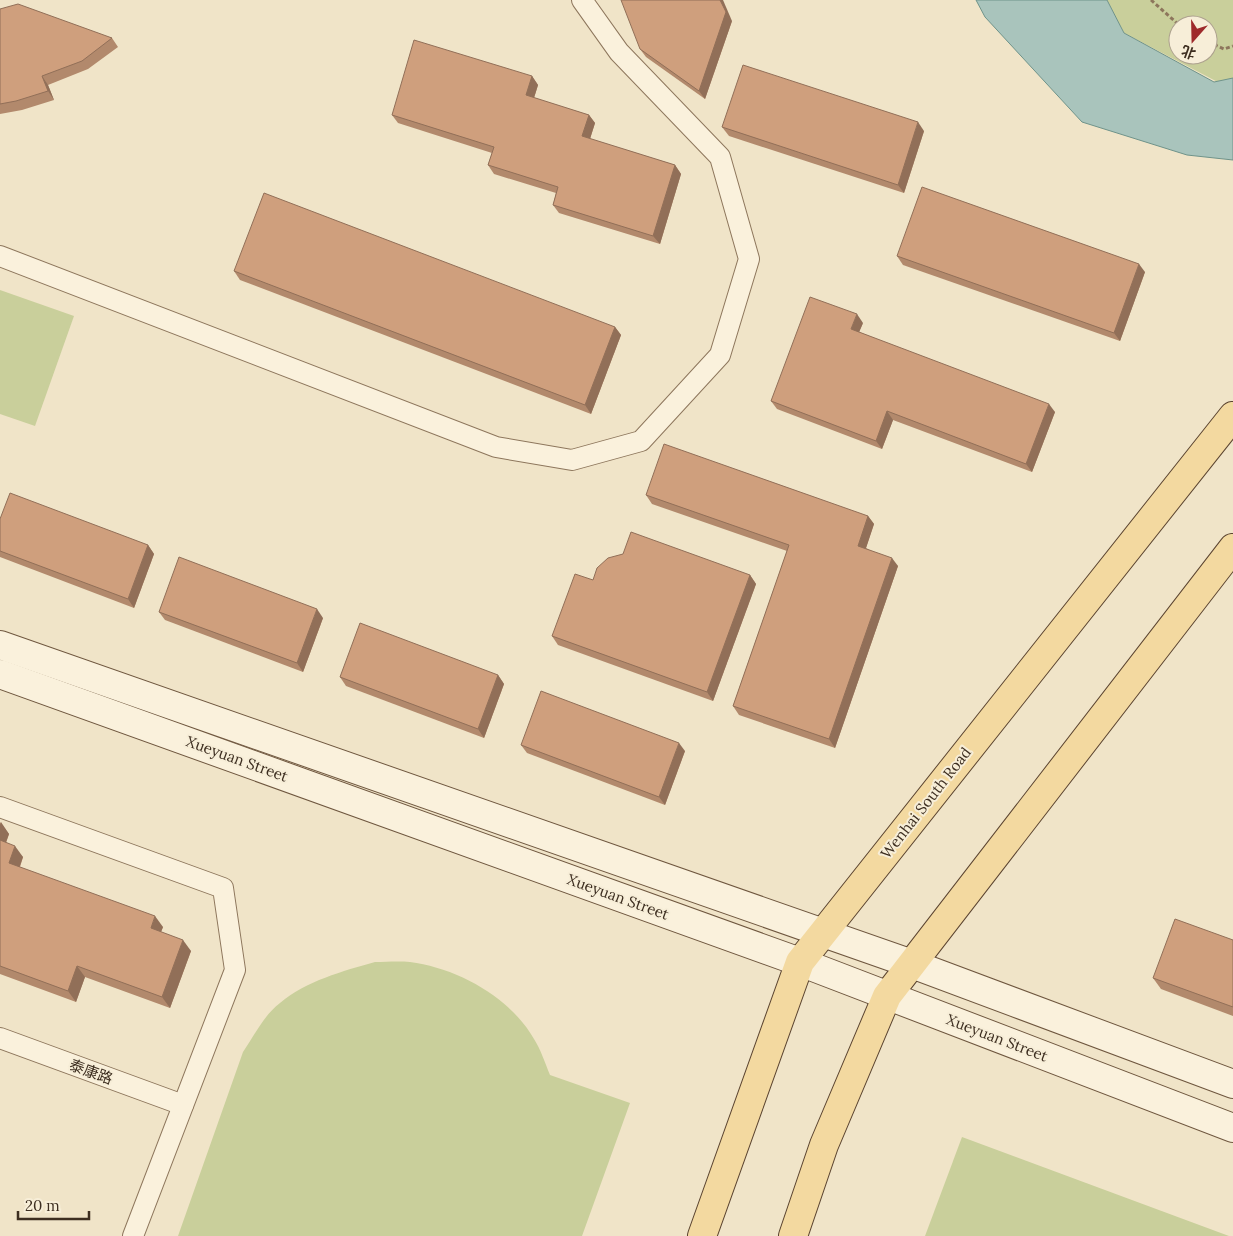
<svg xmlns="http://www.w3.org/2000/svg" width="1233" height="1236" font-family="Lora,'Noto Sans SC',serif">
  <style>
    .green { fill: #c9cf9b; fill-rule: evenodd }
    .water { fill: #a9c4bc; stroke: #6f938a }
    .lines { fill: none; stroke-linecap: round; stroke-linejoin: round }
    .minor-casing { stroke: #8d765c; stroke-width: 22 }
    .secondary-casing { stroke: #6f573f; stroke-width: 30 }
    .primary-casing { stroke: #5b4430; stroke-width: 30 }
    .path { stroke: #8d765c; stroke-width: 3; stroke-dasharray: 4 2.5; stroke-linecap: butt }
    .minor { stroke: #faf1dc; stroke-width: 20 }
    .secondary { stroke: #faf1dc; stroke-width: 28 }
    .primary { stroke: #f3d9a0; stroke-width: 28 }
    .wall { fill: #b2896c }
    .shaded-wall { fill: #916f58 }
    .building { fill: #cf9f7d; stroke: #916f58 }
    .labels { text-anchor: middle; stroke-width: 4; stroke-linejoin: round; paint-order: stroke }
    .street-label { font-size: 15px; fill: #3d2e20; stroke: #f7eed8 }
  </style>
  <rect width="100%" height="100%" fill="#f0e4c8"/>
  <g class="green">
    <path d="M 1107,0 L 1233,0 L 1233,90 L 1124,33 ZM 1178,25 L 1208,25 L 1208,55 L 1178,55 Z"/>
    <path d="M 0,290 L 74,316 L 35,426 L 0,414 Z"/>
    <path d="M 375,962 C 386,962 398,961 410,962 C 457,968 510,997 534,1039 C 541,1050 545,1063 550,1075 L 630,1103 L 582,1236 L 178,1236 L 243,1052 C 254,1036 264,1015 280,1003 C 306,981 343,971 375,962 Z"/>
    <path d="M 962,1137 L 1229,1236 L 925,1236 Z"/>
  </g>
  <path class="water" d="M 976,0 L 1107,0 L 1124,33 L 1214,82 L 1233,78 L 1233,160 L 1187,155 L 1082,122 L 985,17 Z"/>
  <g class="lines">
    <g class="minor-casing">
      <g id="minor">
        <path d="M 0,256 L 496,447 L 572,460 L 641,441 L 720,355 L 749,259 L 720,157 L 619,52 L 582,0"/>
        <path d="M 0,807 L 223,888 L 235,970 L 133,1236"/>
        <path d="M 0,1038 L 183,1105"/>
      </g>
    </g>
    <g class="secondary-casing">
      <g id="secondary">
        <path d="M 0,645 L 912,964 L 1233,1084"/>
        <path d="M 0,674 L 800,962 L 1233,1128"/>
      </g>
    </g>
    <g class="primary-casing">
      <g id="primary">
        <path d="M 702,1236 L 800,962 L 1233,416"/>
        <path d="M 793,1236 L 824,1145 L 887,996 L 1233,548"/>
      </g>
    </g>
    <g class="path">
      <path d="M 1151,0 L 1179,25"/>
      <path d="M 1208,42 L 1224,49 L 1233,46"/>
    </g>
    <use href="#minor" class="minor"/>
    <use href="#secondary" class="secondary"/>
    <use href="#primary" class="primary"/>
  </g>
  <g class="wall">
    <path d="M 0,9 L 112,38 L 118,47 L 88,69 L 48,85 L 54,100 L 22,110 L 0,114 Z"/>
    <path d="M 732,21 L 705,99 L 646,57 L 640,49 Z"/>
    <path d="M 532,76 L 538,85 L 534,98 L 589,115 L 595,123 L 590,139 L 675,165 L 681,174 L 660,244 L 559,213 L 553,205 L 556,193 L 494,174 L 488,165 L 492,153 L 398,123 L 392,115 Z"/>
    <path d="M 722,127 L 924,131 L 904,193 L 729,136 Z"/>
    <path d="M 897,256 L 1145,272 L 1120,341 L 903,265 Z"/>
    <path d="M 234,271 L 615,327 L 621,335 L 591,414 L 240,280 Z"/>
    <path d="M 863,323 L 859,332 L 1055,412 L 1032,472 L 893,420 L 882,449 L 777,409 L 771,401 Z"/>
    <path d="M 646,495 L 868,516 L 874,524 L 866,548 L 898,566 L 835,748 L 739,715 L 733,706 L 787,551 L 652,504 Z"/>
    <path d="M 0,519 L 148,545 L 154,554 L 134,608 L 0,557 Z"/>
    <path d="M 750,575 L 756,584 L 713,701 L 558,645 L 552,636 L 593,580 Z"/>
    <path d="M 159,612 L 323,618 L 303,672 L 165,620 Z"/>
    <path d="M 498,675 L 504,684 L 484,738 L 346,686 L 340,677 Z"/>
    <path d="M 521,745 L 685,751 L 665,805 L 527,753 Z"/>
    <path d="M 0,822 L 9,834 L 6,843 L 23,857 L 20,867 L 163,927 L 161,932 L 191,951 L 170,1008 L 85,977 L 76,1002 L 0,974 Z"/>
    <path d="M 1233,940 L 1233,1016 L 1161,989 L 1153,978 Z"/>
  </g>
  <g class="shaded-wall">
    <path d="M 720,0 L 723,0 L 732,21 L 705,99 L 699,91 Z"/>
    <path d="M 42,76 L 48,85 L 54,100 L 48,91 Z"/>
    <path d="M 532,76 L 538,85 L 532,104 L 526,95 Z"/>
    <path d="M 589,115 L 595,123 L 588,145 L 582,136 Z"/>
    <path d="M 918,122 L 924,131 L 904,193 L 898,185 Z"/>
    <path d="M 675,165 L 681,174 L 660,244 L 653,236 Z"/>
    <path d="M 1139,264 L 1145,272 L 1120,341 L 1114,333 Z"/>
    <path d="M 857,314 L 863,323 L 857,337 L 851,329 Z"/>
    <path d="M 615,327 L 621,335 L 591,414 L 585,405 Z"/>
    <path d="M 1049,404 L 1055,412 L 1032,472 L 1026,464 Z"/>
    <path d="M 887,411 L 893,420 L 882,449 L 876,441 Z"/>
    <path d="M 868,516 L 874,524 L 864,554 L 858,546 Z"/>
    <path d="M 148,545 L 154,554 L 134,608 L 128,599 Z"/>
    <path d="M 892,558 L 898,566 L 835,748 L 829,739 Z"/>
    <path d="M 750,575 L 756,584 L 713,701 L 707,692 Z"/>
    <path d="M 317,609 L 323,618 L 303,672 L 297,663 Z"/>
    <path d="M 498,675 L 504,684 L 484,738 L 478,729 Z"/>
    <path d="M 679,743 L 685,751 L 665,805 L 659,797 Z"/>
    <path d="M 1,822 L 9,834 L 3,850 L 0,846 L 0,825 Z"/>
    <path d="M 15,846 L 23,857 L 17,874 L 9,863 Z"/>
    <path d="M 155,916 L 163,927 L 158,939 L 151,928 Z"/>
    <path d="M 183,940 L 191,951 L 170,1008 L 162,997 Z"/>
    <path d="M 77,966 L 85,977 L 76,1002 L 68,991 Z"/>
  </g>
  <g class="building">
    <path d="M 621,0 L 720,0 L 726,12 L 699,91 L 640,49 Z"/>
    <path d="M 18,4 L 112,38 L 82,61 L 42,76 L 48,91 L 16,101 L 0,104 L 0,9 Z"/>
    <path d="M 414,40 L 532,76 L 526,95 L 589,115 L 582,136 L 675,165 L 653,236 L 553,205 L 558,187 L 488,165 L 494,147 L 392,115 Z"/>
    <path d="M 743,65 L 918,122 L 898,185 L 722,127 Z"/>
    <path d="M 922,187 L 1139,264 L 1114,333 L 897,256 Z"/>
    <path d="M 264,193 L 615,327 L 585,405 L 234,271 Z"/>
    <path d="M 810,297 L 857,314 L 851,329 L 1049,404 L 1026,464 L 887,411 L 876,441 L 771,401 Z"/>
    <path d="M 664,444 L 868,516 L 858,546 L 892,558 L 829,739 L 733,706 L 789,545 L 646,495 Z"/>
    <path d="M 10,493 L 148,545 L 128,599 L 0,551 L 0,519 Z"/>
    <path d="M 631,532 L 750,575 L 707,692 L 552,636 L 575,574 L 593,580 L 597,568 L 608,558 L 623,554 Z"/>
    <path d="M 179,557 L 317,609 L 297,663 L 159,612 Z"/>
    <path d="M 360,623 L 498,675 L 478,729 L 340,677 Z"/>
    <path d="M 541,691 L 679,743 L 659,797 L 521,745 Z"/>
    <path d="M 0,840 L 15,846 L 9,863 L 155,916 L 151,928 L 183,940 L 162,997 L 77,966 L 68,991 L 0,966 Z"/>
    <path d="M 1175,919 L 1233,940 L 1233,1007 L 1153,978 Z"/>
  </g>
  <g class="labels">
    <g class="street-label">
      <text transform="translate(237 759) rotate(20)" y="5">Xueyuan Street</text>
      <text transform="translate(926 803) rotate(-52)" y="5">Wenhai South Road</text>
      <text transform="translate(618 897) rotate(20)" y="5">Xueyuan Street</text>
      <text transform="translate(997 1038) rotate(21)" y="5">Xueyuan Street</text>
      <text transform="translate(91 1072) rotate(20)" y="5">泰康路</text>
    </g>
  </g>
  <g transform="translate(1193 40) rotate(200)"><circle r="24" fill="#f7eed8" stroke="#ada18e"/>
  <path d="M0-4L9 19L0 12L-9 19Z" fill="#9e2a2b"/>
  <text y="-8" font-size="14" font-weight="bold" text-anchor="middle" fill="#3d2e20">北</text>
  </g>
  <path d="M18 1211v8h71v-8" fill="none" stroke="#3d2e20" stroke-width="2.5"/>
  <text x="25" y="1211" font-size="15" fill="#3d2e20" stroke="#f7eed8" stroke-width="4" paint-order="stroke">20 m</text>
</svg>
